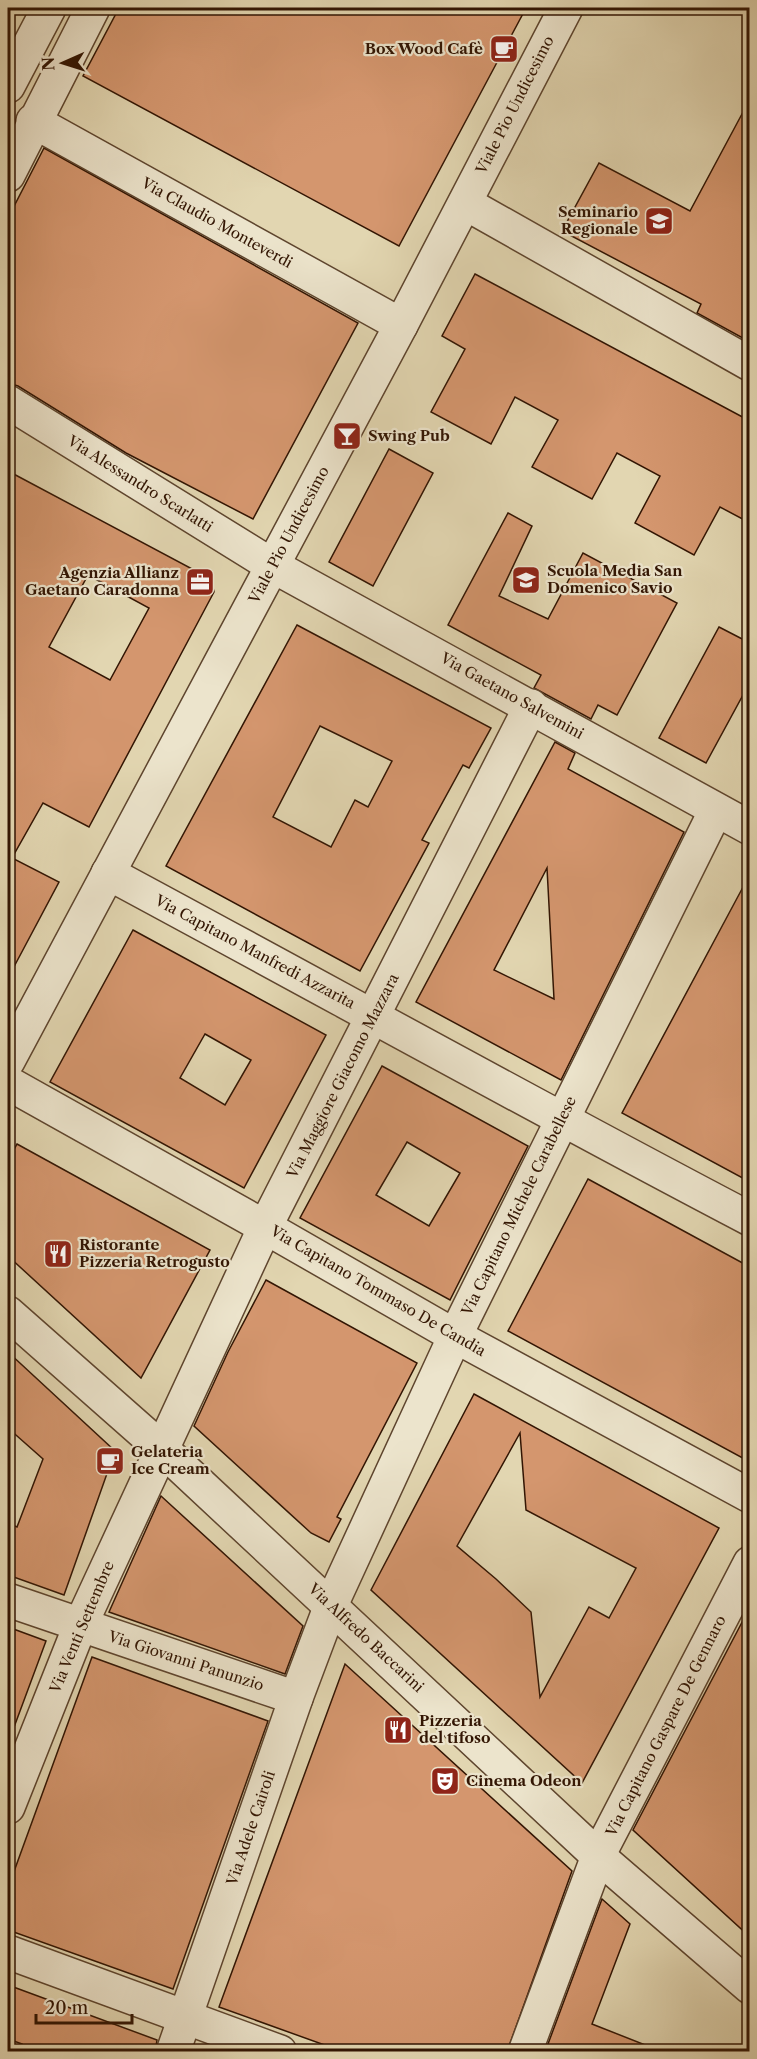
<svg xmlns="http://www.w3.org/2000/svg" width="757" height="2059" font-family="'Libre Caslon Text',serif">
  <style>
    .building { fill: #d4966e; stroke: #321503; stroke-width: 1.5; fill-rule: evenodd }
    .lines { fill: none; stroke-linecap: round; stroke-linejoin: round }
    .minor-casing { stroke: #5e452e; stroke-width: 36 }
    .minor { stroke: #ece4cc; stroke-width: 33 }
    .labels { text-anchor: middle; stroke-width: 4.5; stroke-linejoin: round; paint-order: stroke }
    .poi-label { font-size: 15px; font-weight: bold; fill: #321503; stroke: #ece4cc; text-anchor: start }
    .street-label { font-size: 15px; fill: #321503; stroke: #ece4cc }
  </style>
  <rect width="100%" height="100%" fill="#e2d6b1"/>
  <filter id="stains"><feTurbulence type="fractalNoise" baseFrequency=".00333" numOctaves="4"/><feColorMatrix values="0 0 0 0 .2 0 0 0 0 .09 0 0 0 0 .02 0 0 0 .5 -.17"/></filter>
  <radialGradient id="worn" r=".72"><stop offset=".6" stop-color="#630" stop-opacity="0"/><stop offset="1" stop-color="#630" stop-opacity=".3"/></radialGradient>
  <g class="building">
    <path d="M 119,8 L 526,8 L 399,246 L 83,76 Z"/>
    <path d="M 750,99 L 750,342 L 697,313 L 701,304 L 562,231 L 599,163 L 690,211 Z"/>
    <path d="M 44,148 L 358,323 L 253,519 L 126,453 L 18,386 L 8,383 L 8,218 Z"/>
    <path d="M 475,274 L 750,421 L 750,523 L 720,507 L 694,555 L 635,523 L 660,476 L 617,453 L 592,499 L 532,467 L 558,420 L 515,397 L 491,444 L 431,412 L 465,349 L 442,336 Z"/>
    <path d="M 389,449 L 433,473 L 373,586 L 329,562 Z"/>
    <path d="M 8,471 L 211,579 L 214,592 L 89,827 L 43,803 L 12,858 L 59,882 L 8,978 ZM 88,575 L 149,608 L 110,680 L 49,647 Z"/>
    <path d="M 508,513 L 532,526 L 499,596 L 548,619 L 583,553 L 677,603 L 617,715 L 598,705 L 591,719 L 534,688 L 541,675 L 448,625 Z"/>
    <path d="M 297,625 L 491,728 L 469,768 L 463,765 L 422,840 L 429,843 L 360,971 L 166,866 ZM 320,726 L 392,761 L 368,807 L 355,800 L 331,847 L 273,817 Z"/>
    <path d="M 719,627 L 750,643 L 750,682 L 706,763 L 659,738 Z"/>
    <path d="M 555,742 L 575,753 L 568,769 L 684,832 L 561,1080 L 416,1002 ZM 547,868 L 554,999 L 494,970 Z"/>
    <path d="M 750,874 L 750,1182 L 622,1113 Z"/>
    <path d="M 133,930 L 326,1035 L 244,1188 L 50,1082 ZM 205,1034 L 251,1060 L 225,1105 L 180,1078 Z"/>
    <path d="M 382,1066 L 528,1146 L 450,1300 L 300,1218 ZM 407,1142 L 460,1173 L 429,1226 L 376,1195 Z"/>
    <path d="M 17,1144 L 210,1250 L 141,1378 L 8,1256 L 8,1161 Z"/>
    <path d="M 588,1179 L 750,1267 L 750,1462 L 508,1331 Z"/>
    <path d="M 266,1280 L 417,1363 L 337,1517 L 341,1519 L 329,1542 L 311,1533 L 194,1426 L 228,1352 Z"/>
    <path d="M 8,1352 L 115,1451 L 64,1595 L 8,1575 L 8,1523 L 17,1527 L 43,1459 L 8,1428 Z"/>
    <path d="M 474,1394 L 719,1528 L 582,1783 L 371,1590 ZM 520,1433 L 526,1510 L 636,1568 L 609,1618 L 589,1607 L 540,1697 L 531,1612 L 496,1579 L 457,1546 Z"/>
    <path d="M 161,1496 L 303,1626 L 285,1674 L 109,1612 Z"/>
    <path d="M 750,1607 L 750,1937 L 633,1830 Z"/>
    <path d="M 8,1627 L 46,1641 L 10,1738 L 8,1738 Z"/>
    <path d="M 92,1657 L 268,1721 L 173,1989 L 8,1930 L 8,1888 Z"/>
    <path d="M 345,1664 L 572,1871 L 507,2052 L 344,2052 L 219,2007 Z"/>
    <path d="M 602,1899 L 630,1924 L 592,2024 L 658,2050 L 658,2052 L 545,2052 Z"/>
    <path d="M 8,1985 L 157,2040 L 155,2052 L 19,2052 L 22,2044 L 8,2039 Z"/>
  </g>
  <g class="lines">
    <g class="minor-casing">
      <g id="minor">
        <path d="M 8,86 L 49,8"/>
        <path d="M 33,121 L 401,325"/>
        <path d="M 8,175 L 93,8"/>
        <path d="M 465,203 L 750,364"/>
        <path d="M 8,402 L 273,566 L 750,828"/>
        <path d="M 108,873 C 322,988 534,1106 750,1219"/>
        <path d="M 8,1061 L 401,325 L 566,8"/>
        <path d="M 8,1083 L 265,1227 L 455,1336 L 750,1496"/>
        <path d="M 8,1313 L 162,1449 L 598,1856 L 750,1987"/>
        <path d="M 8,1600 L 296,1698"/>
        <path d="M 8,1807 L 80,1626 L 265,1227 L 531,706"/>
        <path d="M 8,1952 L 280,2052"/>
        <path d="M 173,2052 L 296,1698 L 331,1605 L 455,1336 L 716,810"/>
        <path d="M 525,2052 L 598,1856 L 750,1563"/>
      </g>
    </g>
    <use href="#minor" class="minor"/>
  </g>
  <defs>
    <g id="cafe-square" transform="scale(1.5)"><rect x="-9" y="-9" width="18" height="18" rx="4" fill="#8f2418" stroke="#ece4cc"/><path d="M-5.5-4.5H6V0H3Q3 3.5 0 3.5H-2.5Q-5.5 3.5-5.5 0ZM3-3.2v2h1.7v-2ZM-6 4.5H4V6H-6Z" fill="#fff"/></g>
    <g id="university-square" transform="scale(1.5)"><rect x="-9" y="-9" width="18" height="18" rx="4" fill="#8f2418" stroke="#ece4cc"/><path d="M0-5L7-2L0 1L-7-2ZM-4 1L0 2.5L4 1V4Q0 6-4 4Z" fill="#fff"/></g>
    <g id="bar-square" transform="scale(1.5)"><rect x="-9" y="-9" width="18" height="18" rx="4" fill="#8f2418" stroke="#ece4cc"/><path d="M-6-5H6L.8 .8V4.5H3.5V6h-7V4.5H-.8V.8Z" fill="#fff"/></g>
    <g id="school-square" transform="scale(1.5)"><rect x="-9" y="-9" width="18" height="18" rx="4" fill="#8f2418" stroke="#ece4cc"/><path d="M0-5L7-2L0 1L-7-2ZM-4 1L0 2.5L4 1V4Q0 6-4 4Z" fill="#fff"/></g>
    <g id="office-square" transform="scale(1.5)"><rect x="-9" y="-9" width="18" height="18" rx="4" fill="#8f2418" stroke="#ece4cc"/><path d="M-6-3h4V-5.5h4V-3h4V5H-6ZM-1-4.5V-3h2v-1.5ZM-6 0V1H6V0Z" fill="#fff"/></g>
    <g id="restaurant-square" transform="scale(1.5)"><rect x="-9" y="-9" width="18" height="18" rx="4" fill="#8f2418" stroke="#ece4cc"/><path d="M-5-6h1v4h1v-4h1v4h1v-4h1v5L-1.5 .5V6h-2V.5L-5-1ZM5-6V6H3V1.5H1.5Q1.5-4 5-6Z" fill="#fff"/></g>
    <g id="theatre-square" transform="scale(1.5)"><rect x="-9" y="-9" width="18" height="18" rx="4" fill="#8f2418" stroke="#ece4cc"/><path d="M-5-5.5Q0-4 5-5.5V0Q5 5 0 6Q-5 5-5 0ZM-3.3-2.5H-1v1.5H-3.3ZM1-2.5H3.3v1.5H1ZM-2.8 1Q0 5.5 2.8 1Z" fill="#fff"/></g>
  </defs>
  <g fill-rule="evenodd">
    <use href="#cafe-square" x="504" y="49"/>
    <use href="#university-square" x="659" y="221"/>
    <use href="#bar-square" x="347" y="436"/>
    <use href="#school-square" x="526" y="580"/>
    <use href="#office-square" x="200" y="582"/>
    <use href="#restaurant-square" x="58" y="1254"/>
    <use href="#cafe-square" x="110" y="1461"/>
    <use href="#restaurant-square" x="398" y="1730"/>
    <use href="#theatre-square" x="445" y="1781"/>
  </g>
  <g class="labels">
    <g class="poi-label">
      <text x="483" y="54" text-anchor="end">Box Wood Cafè</text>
      <text x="638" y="217" text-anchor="end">Seminario<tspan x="638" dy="17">Regionale</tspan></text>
      <text x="368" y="441">Swing Pub</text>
      <text x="547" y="576">Scuola Media San<tspan x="547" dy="17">Domenico Savio</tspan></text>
      <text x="179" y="578" text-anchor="end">Agenzia Allianz<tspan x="179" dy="17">Gaetano Caradonna</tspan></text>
      <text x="79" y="1250">Ristorante<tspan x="79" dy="17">Pizzeria Retrogusto</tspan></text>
      <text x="131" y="1457">Gelateria<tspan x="131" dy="17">Ice Cream</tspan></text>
      <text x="419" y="1726">Pizzeria<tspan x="419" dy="17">del tifoso</tspan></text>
      <text x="466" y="1786">Cinema Odeon</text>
    </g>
    <g class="street-label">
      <text transform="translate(515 105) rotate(-63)" y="5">Viale Pio Undicesimo</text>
      <text transform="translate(217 223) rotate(29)" y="5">Via Claudio Monteverdi</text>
      <text transform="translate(140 484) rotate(32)" y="5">Via Alessandro Scarlatti</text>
      <text transform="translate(289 535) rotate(-62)" y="5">Viale Pio Undicesimo</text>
      <text transform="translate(512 696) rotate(29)" y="5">Via Gaetano Salvemini</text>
      <text transform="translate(255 952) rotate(28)" y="5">Via Capitano Manfredi Azzarita</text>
      <text transform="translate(343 1076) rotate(-63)" y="5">Via Maggiore Giacomo Mazzara</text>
      <text transform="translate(519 1206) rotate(-64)" y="5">Via Capitano Michele Carabellese</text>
      <text transform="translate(378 1291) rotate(30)" y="5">Via Capitano Tommaso De Candia</text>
      <text transform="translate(82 1627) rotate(-67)" y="5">Via Venti Settembre</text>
      <text transform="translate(366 1638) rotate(43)" y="5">Via Alfredo Baccarini</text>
      <text transform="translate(186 1661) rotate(18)" y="5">Via Giovanni Panunzio</text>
      <text transform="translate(666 1726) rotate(-63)" y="5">Via Capitano Gaspare De Gennaro</text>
      <text transform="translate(251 1828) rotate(-71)" y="5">Via Adele Cairoli</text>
    </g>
  </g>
  <rect width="757" height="2059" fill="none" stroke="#e2d6b1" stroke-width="30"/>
  <rect x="9" y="9" width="739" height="2041" fill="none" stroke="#321503" stroke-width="3"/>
  <rect x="15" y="15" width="727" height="2029" fill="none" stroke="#321503" stroke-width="1.5"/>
  <g transform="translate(63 63) rotate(267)" stroke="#ece4cc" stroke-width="4.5" paint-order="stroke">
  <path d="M0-4.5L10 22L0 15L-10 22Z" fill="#321503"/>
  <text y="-9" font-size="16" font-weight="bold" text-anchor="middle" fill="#321503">N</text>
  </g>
  <path d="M36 2014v9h96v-9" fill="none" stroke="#321503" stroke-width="3"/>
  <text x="45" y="2014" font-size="18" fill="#321503" stroke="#ece4cc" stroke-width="4.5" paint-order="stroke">20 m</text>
  <rect width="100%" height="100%" filter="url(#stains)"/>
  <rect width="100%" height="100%" fill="url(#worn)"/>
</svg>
